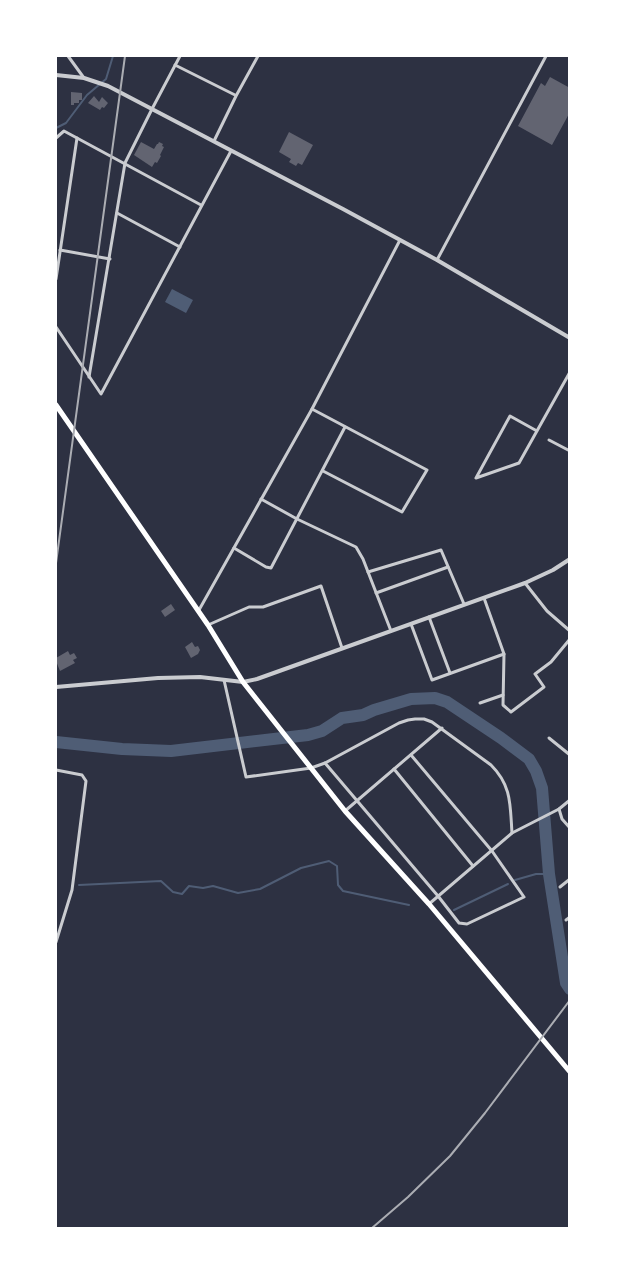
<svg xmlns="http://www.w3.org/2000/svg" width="625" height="1284" font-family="'Asap Condensed',sans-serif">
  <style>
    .water { fill: #4f5d75 }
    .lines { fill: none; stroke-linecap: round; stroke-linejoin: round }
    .stream { stroke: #4f5d75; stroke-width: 2 }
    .river { stroke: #4f5d75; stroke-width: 12 }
    .building { fill: #626471 }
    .minor { stroke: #caccd0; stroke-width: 3 }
    .tertiary { stroke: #caccd0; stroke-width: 4 }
    .primary { stroke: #fff; stroke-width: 5 }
    .rail { stroke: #abadb3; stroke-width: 2 }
  </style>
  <rect width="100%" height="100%" fill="#2d3142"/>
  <path class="water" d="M 172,289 L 193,300 L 186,313 L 165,302 Z"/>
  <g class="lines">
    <g class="stream">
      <path d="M 56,128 L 66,123 L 87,95 L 106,79 L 113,56"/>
      <path d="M 515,880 L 536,874 L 549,874"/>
      <path d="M 79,885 L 161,881 L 173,892 L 182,894 L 189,886 L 203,888 L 213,886 L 238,893 L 260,889 L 301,868 L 329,861 L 337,866 L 338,885 L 343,891 L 409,905"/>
      <path d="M 454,910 L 508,884"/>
    </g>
    <path class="river" d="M 56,742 L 122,749 L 171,751 L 308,735 L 322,731 L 342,718 L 363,715 L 374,710 L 411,699 L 435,698 L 447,702 L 501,738 L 529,759 L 536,771 L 542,788 L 549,874 L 566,983 L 570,989"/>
  </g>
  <g class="building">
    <path d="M 550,77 L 570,88 L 570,112 L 552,145 L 518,126 L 541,83 L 545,86 Z"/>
    <path d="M 71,92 L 82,93 L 82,100 L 79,100 L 79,103 L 74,103 L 74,105 L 71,105 Z"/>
    <path d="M 94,96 L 99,102 L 102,97 L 108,103 L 104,108 L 102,107 L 100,110 L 88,103 Z"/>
    <path d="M 289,132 L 313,145 L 302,165 L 298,163 L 296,166 L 289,162 L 291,159 L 279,152 Z"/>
    <path d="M 141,142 L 154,149 L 157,144 L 158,144 L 159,142 L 163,144 L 162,146 L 164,147 L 160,155 L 161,156 L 157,163 L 155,162 L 152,167 L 134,155 Z"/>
    <path d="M 171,604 L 175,610 L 165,617 L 161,611 Z"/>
    <path d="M 192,642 L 195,647 L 198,646 L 200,650 L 198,654 L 191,658 L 185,647 Z"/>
    <path d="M 68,651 L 70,655 L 74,653 L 77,658 L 73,660 L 75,663 L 60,671 L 56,661 L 56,658 Z"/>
  </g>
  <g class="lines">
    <g class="minor">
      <path d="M 68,56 L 84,78"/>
      <path d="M 175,65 L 235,95"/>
      <path d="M 56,138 L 64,131 L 201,205"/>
      <path d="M 214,141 L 236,96 L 258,56"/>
      <path d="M 117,213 L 180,247"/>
      <path d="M 60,250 L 110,259"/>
      <path d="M 437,260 L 546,56"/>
      <path d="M 56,279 L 77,138"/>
      <path d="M 56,327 L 101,394 L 231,151"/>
      <path d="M 89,377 L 125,163 L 152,109 L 180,56"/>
      <path d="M 312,409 L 427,470 L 402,512 L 323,471"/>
      <path d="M 537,431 L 510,416 L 476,478 L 519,463 L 570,372"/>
      <path d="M 549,440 L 570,451"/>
      <path d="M 261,499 L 297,519 L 356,547 L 363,559 L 391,631"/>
      <path d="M 234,548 L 266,567 L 271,568 L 345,427"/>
      <path d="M 368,572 L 441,550 L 464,604"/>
      <path d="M 525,583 L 547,611 L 570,631"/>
      <path d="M 376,593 L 448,567"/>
      <path d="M 199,610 L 312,409 L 400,240"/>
      <path d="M 429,617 L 450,673"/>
      <path d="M 411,624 L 432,680 L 504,654 L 484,598"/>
      <path d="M 208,625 L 249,607 L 263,607 L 321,586 L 342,648"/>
      <path d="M 504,654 L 503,705 L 511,712 L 544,687 L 535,674 L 551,662 L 570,639"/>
      <path d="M 224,680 L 246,777 L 311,768 L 325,763 L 399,723 L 408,720 L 415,719 L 424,719 L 432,722 L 491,765 C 512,786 510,805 512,833"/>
      <path d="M 480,703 L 503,695"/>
      <path d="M 549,738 L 570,755"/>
      <path d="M 325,763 L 438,896 L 459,923 L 467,924 L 524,897 L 492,851 L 411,755"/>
      <path d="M 394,769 L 473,866"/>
      <path d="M 56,770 L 82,775 L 86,781 L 72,890 L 56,942"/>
      <path d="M 559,809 L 562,819 L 570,828"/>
      <path d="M 345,811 L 442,728"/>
      <path d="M 560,887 L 570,879"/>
      <path d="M 429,904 L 512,833 L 559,809 L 570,800"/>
      <path d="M 566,920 L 570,917"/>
    </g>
    <g class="tertiary">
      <path d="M 56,75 L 84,78 L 108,86 L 343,209 L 437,260 L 570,338"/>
      <path d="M 56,687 L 158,678 L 200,677 L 243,682 L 257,679 L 525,583 L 553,570 L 570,559"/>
    </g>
    <path class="primary" d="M 56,405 L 208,625 L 243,682 L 345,811 L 429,904 L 570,1072"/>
    <g class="rail">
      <path d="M 56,563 L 125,56"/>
      <path d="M 372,1228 L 408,1197 L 450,1156 L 485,1113 L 570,1000"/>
    </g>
  </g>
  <rect width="625" height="1284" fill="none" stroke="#ffffff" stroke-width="114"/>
</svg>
